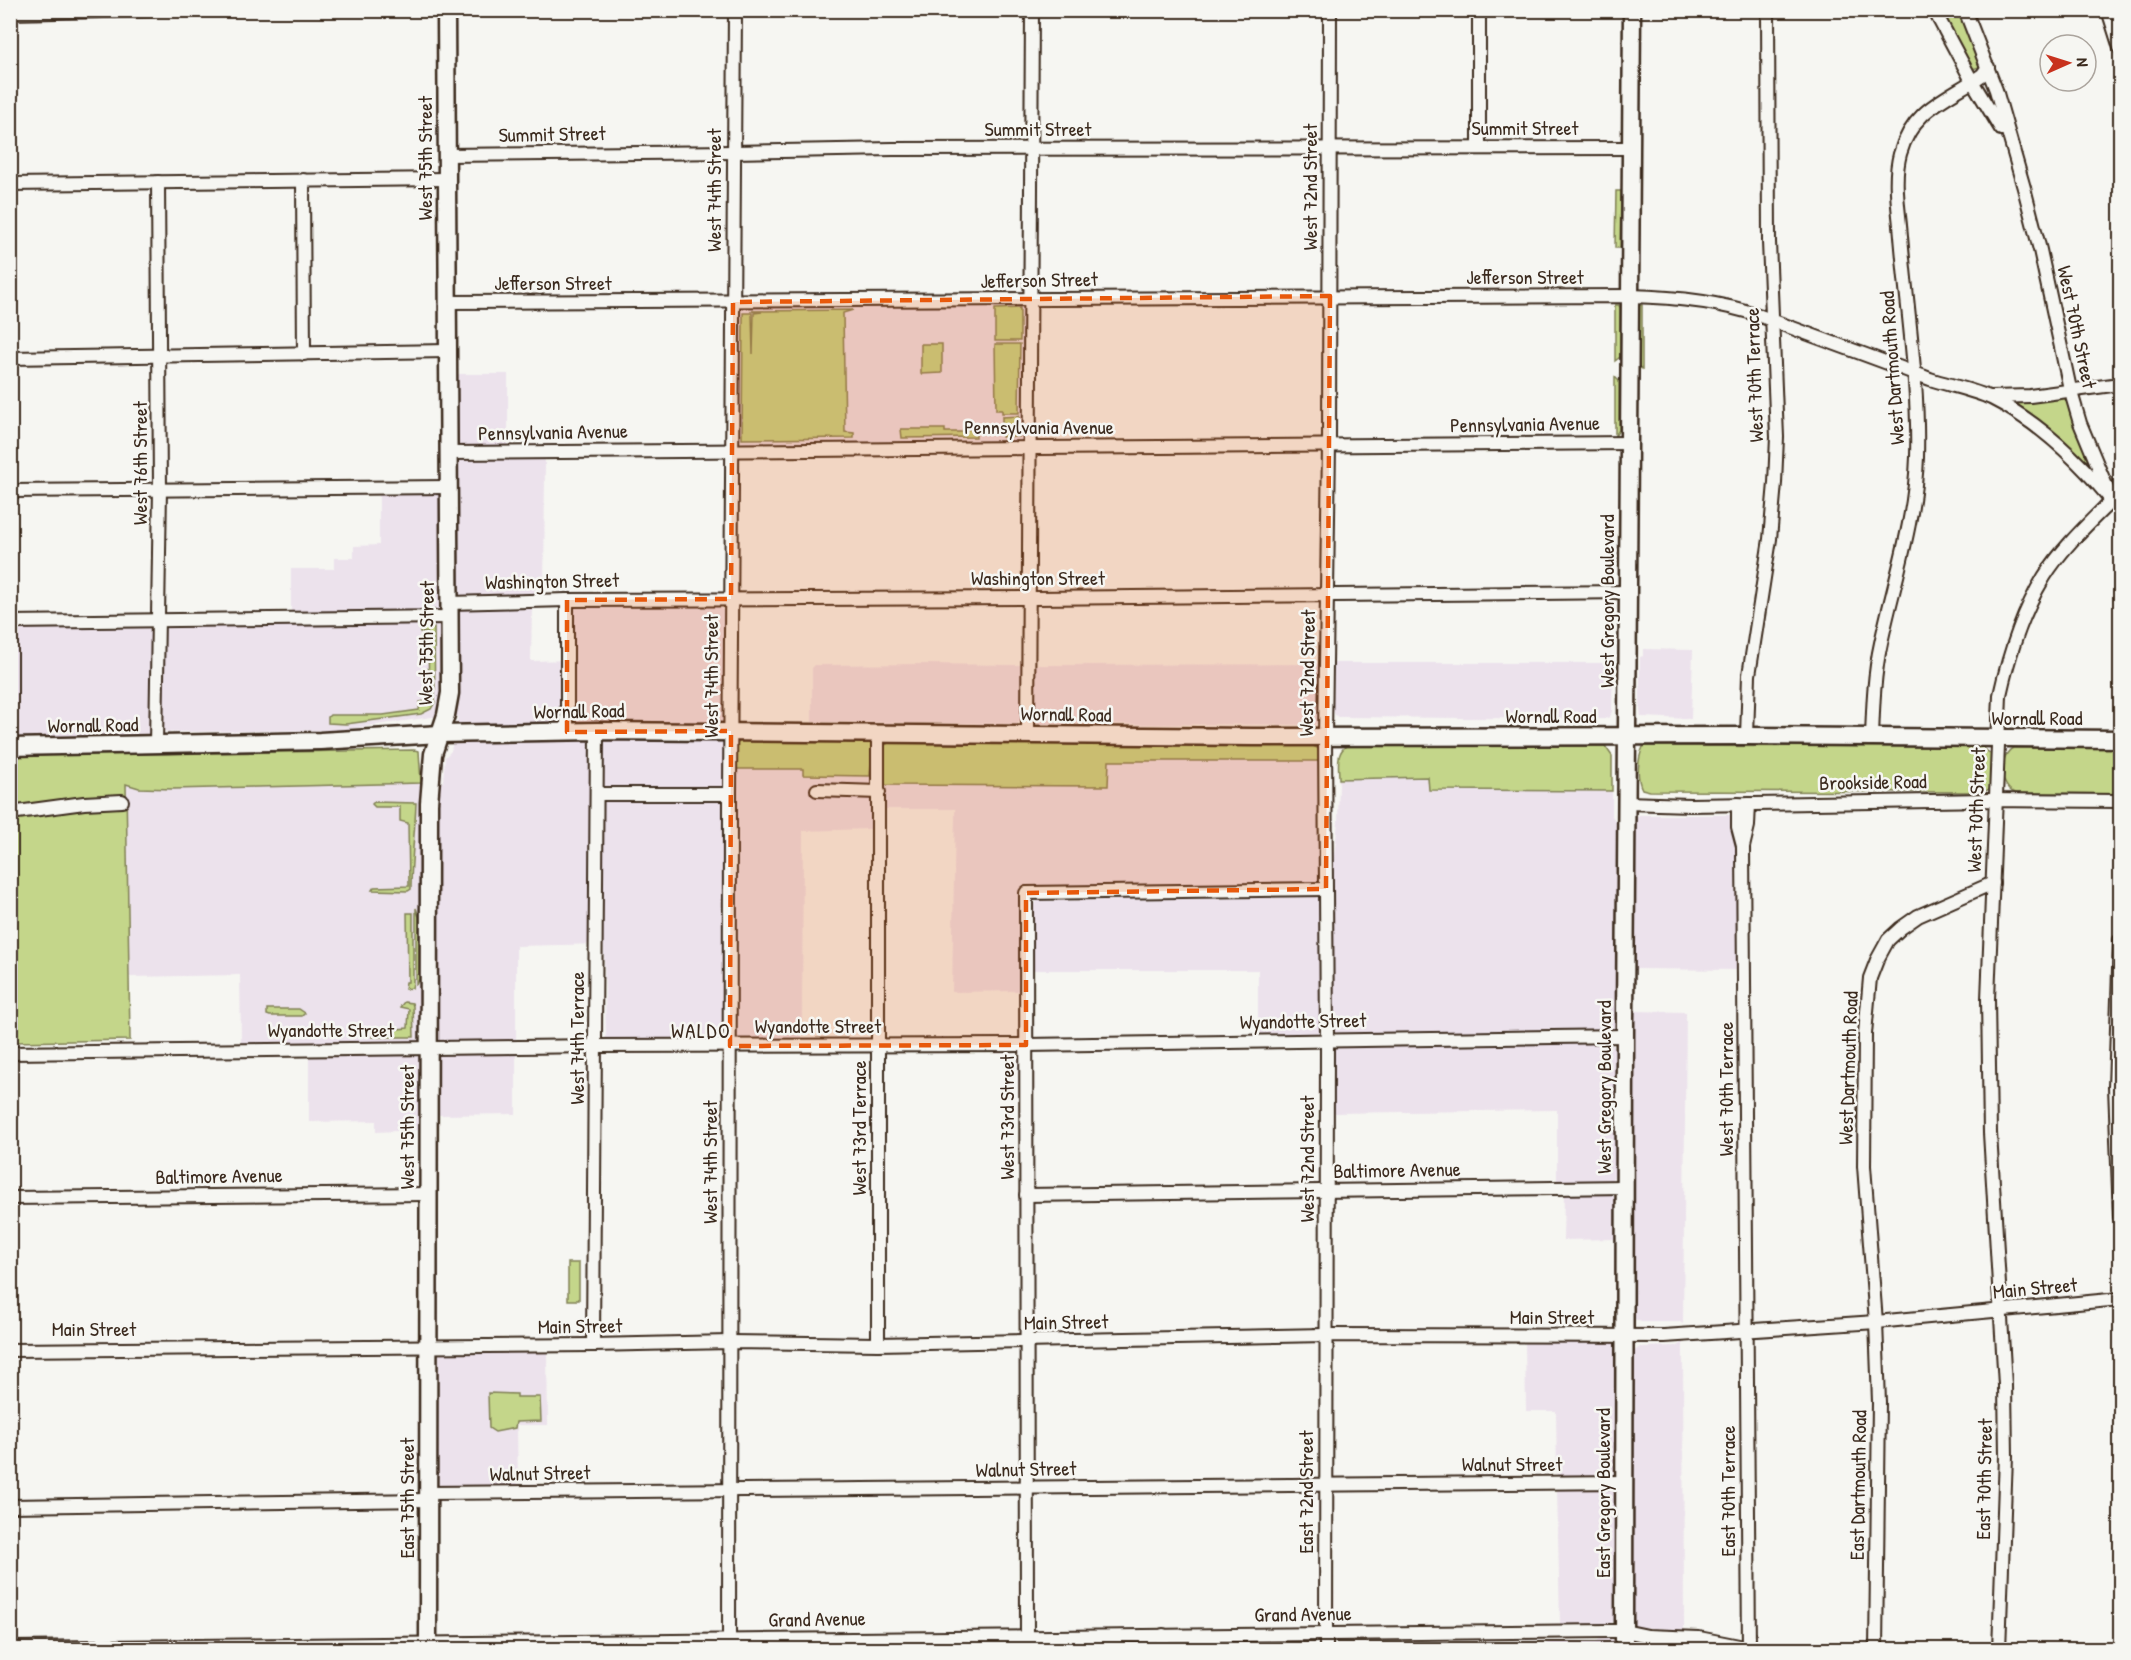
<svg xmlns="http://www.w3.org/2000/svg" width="2131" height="1660" font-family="'Patrick Hand',sans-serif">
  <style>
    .built { fill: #ece2ec }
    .green { fill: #c4d68a; stroke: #808054; stroke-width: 1.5 }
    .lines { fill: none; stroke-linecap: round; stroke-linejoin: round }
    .minor-casing { stroke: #3b2a1e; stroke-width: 16 }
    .secondary-casing { stroke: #3b2a1e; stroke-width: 21 }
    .minor { stroke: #f6f6f2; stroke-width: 12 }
    .secondary { stroke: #f6f6f2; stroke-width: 16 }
    .marked { fill: #e8590c; fill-opacity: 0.2; stroke: #e8590c; stroke-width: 4.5; stroke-dasharray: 12 8; stroke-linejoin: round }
    .labels { text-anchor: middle; stroke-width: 5; stroke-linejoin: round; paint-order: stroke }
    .street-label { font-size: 20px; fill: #3b2a1e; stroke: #f6f6f2 }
    .neighbourhood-label { font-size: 21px; letter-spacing: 1.5px; fill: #3b2a1e; stroke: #f6f6f2 }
  </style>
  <rect width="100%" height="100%" fill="#f6f6f2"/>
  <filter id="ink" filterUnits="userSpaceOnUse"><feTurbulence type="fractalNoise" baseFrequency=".0167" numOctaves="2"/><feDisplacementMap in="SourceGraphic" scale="12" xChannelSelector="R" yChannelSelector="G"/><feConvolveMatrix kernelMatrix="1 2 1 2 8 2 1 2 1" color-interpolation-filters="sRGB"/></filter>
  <g filter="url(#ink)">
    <g class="built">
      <path d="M 1022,304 L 1024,311 L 1024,436 L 1021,440 L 743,443 L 738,440 L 738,309 L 740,307 Z"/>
      <path d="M 458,374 L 508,374 L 508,446 L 462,447 L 458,444 Z"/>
      <path d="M 545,457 L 544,606 L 532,607 L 531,661 L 574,660 L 573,609 L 576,606 L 719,606 L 723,610 L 725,617 L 736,769 L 803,769 L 803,775 L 870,776 L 871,829 L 803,831 L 802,1039 L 739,1040 L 735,1038 L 735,856 L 722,856 L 722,1040 L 606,1041 L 604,944 L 516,946 L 516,1114 L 437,1115 L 419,1130 L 376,1132 L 376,1121 L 309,1122 L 309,1042 L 241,1043 L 240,975 L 129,977 L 126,784 L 139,788 L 173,789 L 443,782 L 445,757 L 451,751 L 458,716 L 432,717 L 341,730 L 169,732 L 164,731 L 162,726 L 163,631 L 169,626 L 291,624 L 291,569 L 334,569 L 334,558 L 354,558 L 354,546 L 379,545 L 379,493 L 457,493 L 458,461 L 461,458 Z"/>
      <path d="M 149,626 L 151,635 L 151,730 L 149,735 L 11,738 L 10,627 Z"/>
      <path d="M 1643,649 L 1693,650 L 1691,719 L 1641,717 L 1640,709 L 1640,657 L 1643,656 Z"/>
      <path d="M 1334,663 L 1613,663 L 1612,711 L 1610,717 L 1604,719 L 1338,717 L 1335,715 L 1333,710 Z"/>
      <path d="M 922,664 L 1021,665 L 1021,721 L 1017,724 L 812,722 L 812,668 L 815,665 Z"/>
      <path d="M 1321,664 L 1321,717 L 1315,725 L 1037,724 L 1033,720 L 1033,665 Z"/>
      <path d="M 1108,761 L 1322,761 L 1321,884 L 1023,889 L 1023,991 L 952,992 L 955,809 L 883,809 L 884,785 L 1108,786 Z"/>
      <path d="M 1429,777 L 1429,790 L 1612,791 L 1612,816 L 1616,822 L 1615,1026 L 1612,1031 L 1337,1035 L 1333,1032 L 1333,865 L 1338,822 L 1339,779 Z"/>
      <path d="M 1639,815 L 1733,815 L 1736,821 L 1735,891 L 1740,913 L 1741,970 L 1634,969 L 1634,819 Z"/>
      <path d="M 1316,897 L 1321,900 L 1321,1029 L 1315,1036 L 1258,1036 L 1258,970 L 1032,970 L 1033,906 L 1037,901 Z"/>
      <path d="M 1634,1011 L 1686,1012 L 1683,1324 L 1680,1322 L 1641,1322 L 1635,1319 L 1633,1314 Z"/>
      <path d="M 1609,1043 L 1612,1044 L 1615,1049 L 1615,1174 L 1613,1178 L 1610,1181 L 1557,1181 L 1557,1110 L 1332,1113 L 1332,1050 L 1337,1046 Z"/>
      <path d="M 1564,1192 L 1612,1193 L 1615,1199 L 1615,1239 L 1563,1240 Z"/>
      <path d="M 1525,1341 L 1610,1341 L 1614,1344 L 1616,1350 L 1614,1469 L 1612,1475 L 1557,1478 L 1556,1411 L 1526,1411 Z"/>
      <path d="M 1683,1342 L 1684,1630 L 1637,1627 L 1632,1625 L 1630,1620 L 1632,1608 L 1633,1352 L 1640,1347 L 1677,1346 Z"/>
      <path d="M 547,1351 L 548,1425 L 517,1425 L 518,1487 L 440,1487 L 438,1485 L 439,1354 Z"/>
      <path d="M 1606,1487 L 1614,1490 L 1614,1610 L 1616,1620 L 1609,1624 L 1560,1624 L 1557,1488 Z"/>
      <path d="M 1602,1637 L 1614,1640 L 1617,1646 L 1612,1650 L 1547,1649 L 1547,1642 L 1596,1642 Z"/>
    </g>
    <g class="green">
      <path d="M 1939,11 L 1961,11 L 1980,64 L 1979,67 L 1973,69 L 1970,67 Z"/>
      <path d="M 1616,191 L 1621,191 L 1620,248 L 1615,248 Z"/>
      <path d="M 1615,305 L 1619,305 L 1620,308 L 1620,357 L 1615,361 Z"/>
      <path d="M 1638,305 L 1642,305 L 1642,369 L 1637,366 Z"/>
      <path d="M 1020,308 L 1020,341 L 995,341 L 995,309 Z"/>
      <path d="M 853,310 L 843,313 L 845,432 L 854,433 L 854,438 L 742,439 L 743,313 L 752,313 L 753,354 L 754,313 L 762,312 L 750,311 Z"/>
      <path d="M 921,344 L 942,344 L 942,373 L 921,374 Z"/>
      <path d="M 995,344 L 1020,344 L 1019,413 L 1002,413 L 1002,410 L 996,410 Z"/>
      <path d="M 1615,377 L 1619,381 L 1619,430 L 1615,436 Z"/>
      <path d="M 2063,396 L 2067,401 L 2088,458 L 2086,462 L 2008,402 Z"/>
      <path d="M 1019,416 L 1019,437 L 1002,437 L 1002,417 Z"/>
      <path d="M 901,429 L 945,429 L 945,432 L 963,432 L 963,429 L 976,429 L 976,437 L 902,438 Z"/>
      <path d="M 420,628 L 434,628 L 435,702 L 431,709 L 421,714 L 346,724 L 328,723 L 328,717 L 330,715 L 383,715 L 419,710 L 420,702 L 429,700 L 428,633 L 420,632 Z"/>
      <path d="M 740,741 L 870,742 L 872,746 L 870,776 L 803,775 L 803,769 L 736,769 L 736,745 Z"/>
      <path d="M 890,742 L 1309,744 L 1319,749 L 1322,761 L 1109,761 L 1108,786 L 884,785 L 885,745 Z"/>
      <path d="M 1348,745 L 1605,746 L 1612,756 L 1612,791 L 1429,790 L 1428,777 L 1339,779 C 1339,766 1335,752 1348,745 Z"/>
      <path d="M 1646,746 L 1982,747 L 1992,755 L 1992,784 L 1990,789 L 1982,792 L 1650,791 L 1642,789 C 1636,778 1638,758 1643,747 Z"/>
      <path d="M 2120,747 L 2120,794 L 2016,793 C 1999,789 1998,756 2013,748 Z"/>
      <path d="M 414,750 L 419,751 L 421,783 L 173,789 L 139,788 L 126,784 L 130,1040 L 11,1042 L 10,756 Z"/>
      <path d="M 374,802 L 416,803 C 415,832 411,860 411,889 L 408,891 L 372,890 L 374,887 L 409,886 L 408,823 L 400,821 L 400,807 L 375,807 L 372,804 Z"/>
      <path d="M 416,908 L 419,917 L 419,979 L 416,985 Z"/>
      <path d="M 407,913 L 413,913 L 413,983 L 412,988 L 405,989 L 406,982 L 408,982 Z"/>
      <path d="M 404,1002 L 412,1003 L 413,1006 L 414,1037 L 372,1037 L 374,1031 L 408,1028 L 409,1009 L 400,1007 Z"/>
      <path d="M 267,1009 L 299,1009 L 305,1013 L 302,1016 L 270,1016 L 267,1015 Z"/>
      <rect x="568" y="1263" width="11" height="37"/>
      <path d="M 488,1393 L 517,1394 L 517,1397 L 540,1397 L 541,1421 L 516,1422 L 515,1428 L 495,1432 L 489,1428 Z"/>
    </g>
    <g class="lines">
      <g class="minor-casing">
        <g id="minor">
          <path d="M 1934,10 L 1972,81 L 2001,129"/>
          <path d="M 1965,10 L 1996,90 L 2024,188 L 2040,250 L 2070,389 L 2080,423 L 2112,500 C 2088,524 2062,548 2044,577 C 2022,613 2009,654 2000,695 L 1988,999 L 1990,1133 L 2005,1385 L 2006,1456 L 1999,1650"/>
          <path d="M 2108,10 L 2120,48"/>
          <path d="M 10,13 L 151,10"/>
          <path d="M 1479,148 L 1479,10"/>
          <path d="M 446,155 L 734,152 L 893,149 L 1631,148"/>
          <path d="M 303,180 L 304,354"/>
          <path d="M 10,184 L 447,179"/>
          <path d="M 448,302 L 1631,296 C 1674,297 1717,301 1758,315 C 1815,337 1873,357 1930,379 C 1948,385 1974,390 1991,398 C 2043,424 2085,466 2120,511"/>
          <path d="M 10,358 L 448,351"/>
          <path d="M 1991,397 L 2030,396 L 2120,384"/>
          <path d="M 449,453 L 1629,443"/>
          <path d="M 10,491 L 449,487"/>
          <path d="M 449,603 L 567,600 L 1036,598 L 1628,592"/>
          <path d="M 10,622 L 449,617"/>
          <path d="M 567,732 L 567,600"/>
          <path d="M 1028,735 L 1032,10"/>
          <path d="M 1747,736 L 1749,675 L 1770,539 L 1775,483 L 1777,437 L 1769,242 L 1768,10"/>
          <path d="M 1872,738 C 1873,707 1874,674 1881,643 C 1894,582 1915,521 1917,457 C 1919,383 1907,310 1901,236 C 1899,210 1893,180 1900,154 C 1913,108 1946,100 1982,75 L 1988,67"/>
          <path d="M 156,744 L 160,489 L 158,182"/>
          <path d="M 817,790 L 879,792"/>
          <path d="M 598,794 L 730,794"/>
          <path d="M 1626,803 L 1690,805 L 1989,800 L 2120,801"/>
          <path d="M 1738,804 L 1738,827 L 1743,846"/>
          <path d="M 10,813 L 84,803 L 122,801"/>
          <path d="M 2120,940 L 2115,1087 L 2120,1217"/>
          <path d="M 10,1053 L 596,1046 L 1026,1045 L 1625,1036"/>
          <path d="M 1026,1195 L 1625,1187"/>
          <path d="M 10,1198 L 428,1194"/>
          <path d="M 878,1344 L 878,733"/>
          <path d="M 593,1345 L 597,731"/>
          <path d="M 10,1350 L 593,1345 L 729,1342 L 878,1344 L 1325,1335 L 1664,1336 L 1876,1322 L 2120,1299"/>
          <path d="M 428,1493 L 1624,1482"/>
          <path d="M 10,1506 L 428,1500"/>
          <path d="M 10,1648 L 1609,1631 L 1624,1631 L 1648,1636 L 1699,1638 L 1759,1650"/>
          <path d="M 729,1650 L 730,794 L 735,10"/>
          <path d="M 1027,1650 L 1026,893 L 1326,889"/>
          <path d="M 1163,1650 L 1163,1635"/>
          <path d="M 1326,1650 L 1327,1039 L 1325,737 L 1329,445 L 1330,10"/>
          <path d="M 1749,1650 L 1743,847 L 1748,826 L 1749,804"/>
          <path d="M 1876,1650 L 1879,1402 L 1876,1322 L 1864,1166 L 1865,1034 L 1870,978 L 1877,960 L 1888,940 L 1901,928 L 1918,916 L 1993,883"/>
        </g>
      </g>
      <g class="secondary-casing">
        <g id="secondary">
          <path d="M 10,747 L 320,741 L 440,734 L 597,731 L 1253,737 L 1747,736 L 2120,739"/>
          <path d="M 428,1650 L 429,803 L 433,754 L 446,715 L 450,693 L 446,10"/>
          <path d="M 1624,1650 L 1625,1019 L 1632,10"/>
        </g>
      </g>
      <use href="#minor" class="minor"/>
      <use href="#secondary" class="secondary"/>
    </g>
  </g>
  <path class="marked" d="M 1330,296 L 1326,889 L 1026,893 L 1026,1045 L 730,1046 L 731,731 L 567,732 L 567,600 L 731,599 L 733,302 Z"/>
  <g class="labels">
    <g class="street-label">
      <text x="1525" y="135">Summit Street</text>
      <text x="1038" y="136">Summit Street</text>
      <text transform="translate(552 134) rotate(-1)" y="7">Summit Street</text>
      <text transform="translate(425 158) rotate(-90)" y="7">West 75th Street</text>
      <text transform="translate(1310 187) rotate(-90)" y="7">West 72nd Street</text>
      <text transform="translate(714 190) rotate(-90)" y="7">West 74th Street</text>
      <text x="1525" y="284">Jefferson Street</text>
      <text transform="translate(1039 280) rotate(-1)" y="7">Jefferson Street</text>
      <text x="553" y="290">Jefferson Street</text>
      <text transform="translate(2077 327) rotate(78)" y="7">West 70th Street</text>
      <text transform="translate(1892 368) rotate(-94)" y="7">West Dartmouth Road</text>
      <text transform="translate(1754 375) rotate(-92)" y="7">West 70th Terrace</text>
      <text transform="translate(1525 424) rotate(-1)" y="7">Pennsylvania Avenue</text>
      <text x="1039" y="434">Pennsylvania Avenue</text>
      <text transform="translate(553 432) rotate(-1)" y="7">Pennsylvania Avenue</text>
      <text transform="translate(140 463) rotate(-90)" y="7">West 76th Street</text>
      <text x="1038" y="585">Washington Street</text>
      <text transform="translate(552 581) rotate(-1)" y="7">Washington Street</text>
      <text transform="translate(1607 601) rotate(-90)" y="7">West Gregory Boulevard</text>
      <text transform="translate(426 643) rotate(-89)" y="7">West 75th Street</text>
      <text transform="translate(1307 673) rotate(-89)" y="7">West 72nd Street</text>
      <text transform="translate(711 676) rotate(-90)" y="7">West 74th Street</text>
      <text transform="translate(579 711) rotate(-1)" y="7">Wornall Road</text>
      <text transform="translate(1066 714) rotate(1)" y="7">Wornall Road</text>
      <text x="1551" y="723">Wornall Road</text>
      <text x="2037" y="725">Wornall Road</text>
      <text transform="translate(93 725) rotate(-1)" y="7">Wornall Road</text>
      <text transform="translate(1873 782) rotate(-1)" y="7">Brookside Road</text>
      <text transform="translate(1976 810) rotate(-88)" y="7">West 70th Street</text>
      <text transform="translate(1303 1021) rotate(-1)" y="7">Wyandotte Street</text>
      <text x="818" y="1033">Wyandotte Street</text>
      <text x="331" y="1037">Wyandotte Street</text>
      <text transform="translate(577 1038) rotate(-90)" y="7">West 74th Terrace</text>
      <text transform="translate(1848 1068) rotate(-88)" y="7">West Dartmouth Road</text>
      <text transform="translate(1604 1087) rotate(-90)" y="7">West Gregory Boulevard</text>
      <text transform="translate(1726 1089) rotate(-90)" y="7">West 70th Terrace</text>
      <text transform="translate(1007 1117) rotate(-90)" y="7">West 73rd Street</text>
      <text transform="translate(407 1127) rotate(-90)" y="7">West 75th Street</text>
      <text transform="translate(859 1128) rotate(-90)" y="7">West 73rd Terrace</text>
      <text transform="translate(1307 1159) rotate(-90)" y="7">West 72nd Street</text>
      <text transform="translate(710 1162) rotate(-90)" y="7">West 74th Street</text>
      <text transform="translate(1397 1170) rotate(-1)" y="7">Baltimore Avenue</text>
      <text transform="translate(219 1176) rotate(-1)" y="7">Baltimore Avenue</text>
      <text transform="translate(2035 1288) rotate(-5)" y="7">Main Street</text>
      <text x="1552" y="1324">Main Street</text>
      <text transform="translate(1066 1322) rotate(-1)" y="7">Main Street</text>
      <text transform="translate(580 1326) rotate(-1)" y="7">Main Street</text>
      <text x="94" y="1336">Main Street</text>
      <text x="1512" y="1471">Walnut Street</text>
      <text transform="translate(1026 1469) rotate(-1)" y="7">Walnut Street</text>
      <text transform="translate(540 1473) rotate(-1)" y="7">Walnut Street</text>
      <text transform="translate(1984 1479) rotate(-89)" y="7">East 70th Street</text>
      <text transform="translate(1858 1485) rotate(-89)" y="7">East Dartmouth Road</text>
      <text transform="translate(1728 1491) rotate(-90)" y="7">East 70th Terrace</text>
      <text transform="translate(1306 1492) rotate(-90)" y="7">East 72nd Street</text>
      <text transform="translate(1603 1493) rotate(-90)" y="7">East Gregory Boulevard</text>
      <text transform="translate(407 1498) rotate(-90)" y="7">East 75th Street</text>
      <text transform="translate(1303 1614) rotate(-1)" y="7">Grand Avenue</text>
      <text transform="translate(817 1619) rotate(-1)" y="7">Grand Avenue</text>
    </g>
    <g class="neighbourhood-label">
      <text x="701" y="1038">WALDO</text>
    </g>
  </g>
  <rect width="2131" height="1660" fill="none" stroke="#f6f6f2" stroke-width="36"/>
  <rect x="18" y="18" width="2095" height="1624" fill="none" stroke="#3b2a1e" stroke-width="2" filter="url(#ink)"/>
  <g transform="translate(2068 63) rotate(87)"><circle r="28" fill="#f6f6f2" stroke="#aba49d" stroke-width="1.5"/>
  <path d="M0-4.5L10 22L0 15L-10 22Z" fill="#c8321e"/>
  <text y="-9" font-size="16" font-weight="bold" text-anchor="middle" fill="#3b2a1e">N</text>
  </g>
</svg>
